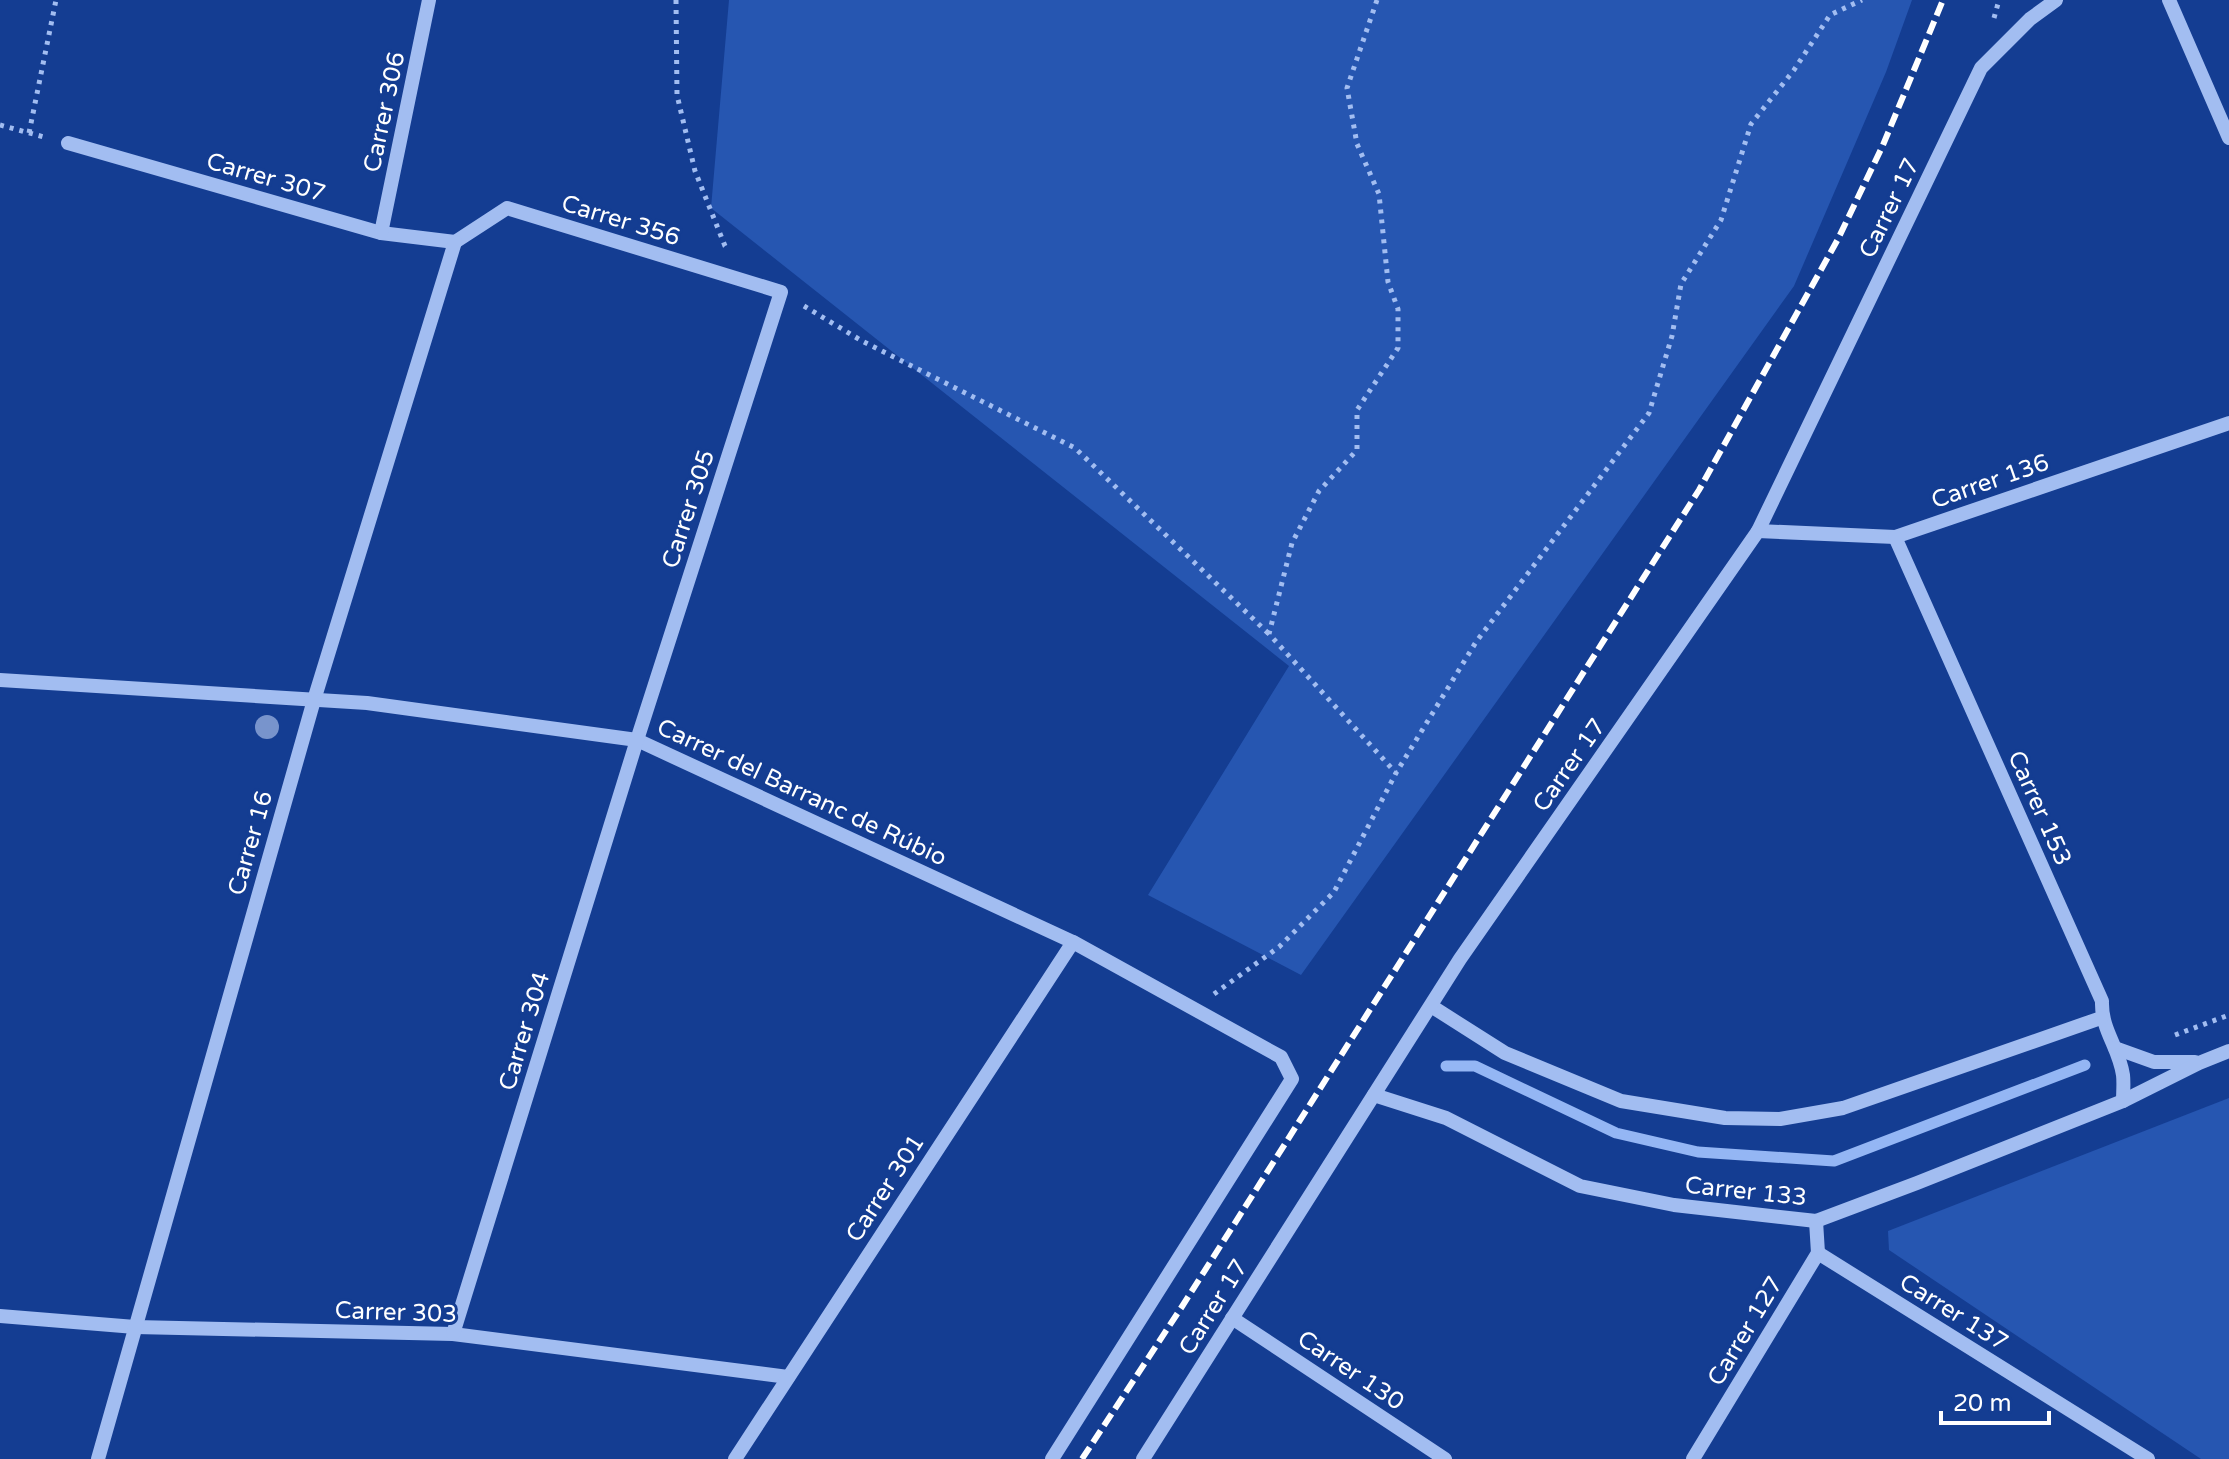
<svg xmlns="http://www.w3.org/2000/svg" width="2229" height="1459" font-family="'Varela Round',sans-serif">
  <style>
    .green { fill: #2656b1 }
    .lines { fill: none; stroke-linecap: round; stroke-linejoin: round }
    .stream { stroke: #94b6f4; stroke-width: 11 }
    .path { stroke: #a2bdf1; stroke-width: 5; stroke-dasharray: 4 6; stroke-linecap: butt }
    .minor { stroke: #a2bdf1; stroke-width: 14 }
    .rail { stroke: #fff; stroke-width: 6; stroke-dasharray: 14 6; stroke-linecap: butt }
    .tree { fill: #7894cc }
    .labels { text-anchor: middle; stroke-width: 6; stroke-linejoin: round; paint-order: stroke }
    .street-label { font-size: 24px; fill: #fff; stroke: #143d92 }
  </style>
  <rect width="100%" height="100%" fill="#143d92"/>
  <g class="green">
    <path d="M 729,0 L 1912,0 L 1886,72 L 1794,286 L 1301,975 L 1148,895 L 1289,666 L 711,208 Z"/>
    <path d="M 2229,1098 L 2229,1459 L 2201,1459 L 1889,1250 L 1888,1231 Z"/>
  </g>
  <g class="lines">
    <path class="stream" d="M 1446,1066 L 1475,1066 L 1616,1133 L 1698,1152 L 1834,1161 L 2085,1065"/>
    <g class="path">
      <path d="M 676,0 L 677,95 L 695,171 L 725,246 L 728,249"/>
      <path d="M 1377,0 L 1347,88 L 1357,144 L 1379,194 L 1388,282 L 1398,309 L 1398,348 L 1357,410 L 1357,450 L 1319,491 L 1292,543 L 1269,634 L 1396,773"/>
      <path d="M 1994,18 L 1999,0"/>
      <path d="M 0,125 L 44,137"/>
      <path d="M 29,133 L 56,0"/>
      <path d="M 804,306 L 862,341 L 1075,448 L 1269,634"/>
      <path d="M 1214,994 L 1279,947 L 1334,892 L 1396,773 L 1476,642 L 1649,413 L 1672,336 L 1681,284 L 1721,220 L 1751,124 L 1794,70 L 1830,15 L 1862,0"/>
      <path d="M 2175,1035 L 2229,1015"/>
    </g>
    <g class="minor">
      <path d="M 2169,0 L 2229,138"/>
      <path d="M 68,143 L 381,233 L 455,242"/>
      <path d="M 381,233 L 429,0"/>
      <path d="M 1758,531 L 1895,537 L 2229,423"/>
      <path d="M 1895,537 L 2102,1001 C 2101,1030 2119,1047 2123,1075 C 2124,1083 2123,1093 2123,1101"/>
      <path d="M 0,680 L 367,703 L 637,740 L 1073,942 L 1281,1057 L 1292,1079 L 1052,1459"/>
      <path d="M 1431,1006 L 1505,1053 L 1621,1101 L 1725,1118 L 1780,1119 L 1843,1108 L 2101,1018"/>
      <path d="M 2115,1048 L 2154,1062 L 2195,1062"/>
      <path d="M 1374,1095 L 1446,1118 L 1580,1186 L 1674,1205 L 1816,1221 L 1917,1183 L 2123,1101 L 2199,1063 L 2229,1051"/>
      <path d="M 1818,1253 L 2148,1459"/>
      <path d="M 0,1316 L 135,1327 L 453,1334 L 788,1377"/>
      <path d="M 1232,1318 L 1445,1459"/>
      <path d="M 453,1334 L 637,740 L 781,292 L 507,208 L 455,242"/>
      <path d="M 98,1459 L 314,700 L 455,242"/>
      <path d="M 735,1459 L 1073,942"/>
      <path d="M 1143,1459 L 1460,959 L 1758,531 L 1981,68 L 2030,19 L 2056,0"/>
      <path d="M 1693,1459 L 1818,1253 L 1816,1221"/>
    </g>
    <path class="rail" d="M 1082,1459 L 1183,1305 L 1699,490 L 1838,239 L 1883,145 L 1943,0"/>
  </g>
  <circle class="tree" cx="267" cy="727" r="12"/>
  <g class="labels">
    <g class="street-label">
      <text transform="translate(384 112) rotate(-78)" y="8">Carrer 306</text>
      <text transform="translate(266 177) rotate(16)" y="8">Carrer 307</text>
      <text transform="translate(1889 208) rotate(-64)" y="8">Carrer 17</text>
      <text transform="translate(621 220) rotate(17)" y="8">Carrer 356</text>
      <text transform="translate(1990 481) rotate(-19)" y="8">Carrer 136</text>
      <text transform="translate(688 509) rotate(-72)" y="8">Carrer 305</text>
      <text transform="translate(1569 765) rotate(-55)" y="8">Carrer 17</text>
      <text transform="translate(802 792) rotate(25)" y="8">Carrer del Barranc de Rúbio</text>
      <text transform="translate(2040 808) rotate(66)" y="8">Carrer 153</text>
      <text transform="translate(250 843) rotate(-74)" y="8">Carrer 16</text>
      <text transform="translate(524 1031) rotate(-73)" y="8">Carrer 304</text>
      <text transform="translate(885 1188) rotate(-57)" y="8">Carrer 301</text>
      <text transform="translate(1746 1191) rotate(6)" y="8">Carrer 133</text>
      <text transform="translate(1213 1307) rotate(-58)" y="8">Carrer 17</text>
      <text transform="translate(396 1312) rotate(2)" y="8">Carrer 303</text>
      <text transform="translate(1954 1312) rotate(32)" y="8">Carrer 137</text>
      <text transform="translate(1745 1331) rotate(-59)" y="8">Carrer 127</text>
      <text transform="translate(1351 1370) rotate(34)" y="8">Carrer 130</text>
    </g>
  </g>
  <path d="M1941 1411v12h108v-12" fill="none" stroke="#ffffff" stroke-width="4"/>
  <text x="1953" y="1411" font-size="24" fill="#ffffff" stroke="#143d92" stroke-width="6" paint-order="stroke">20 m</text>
</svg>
